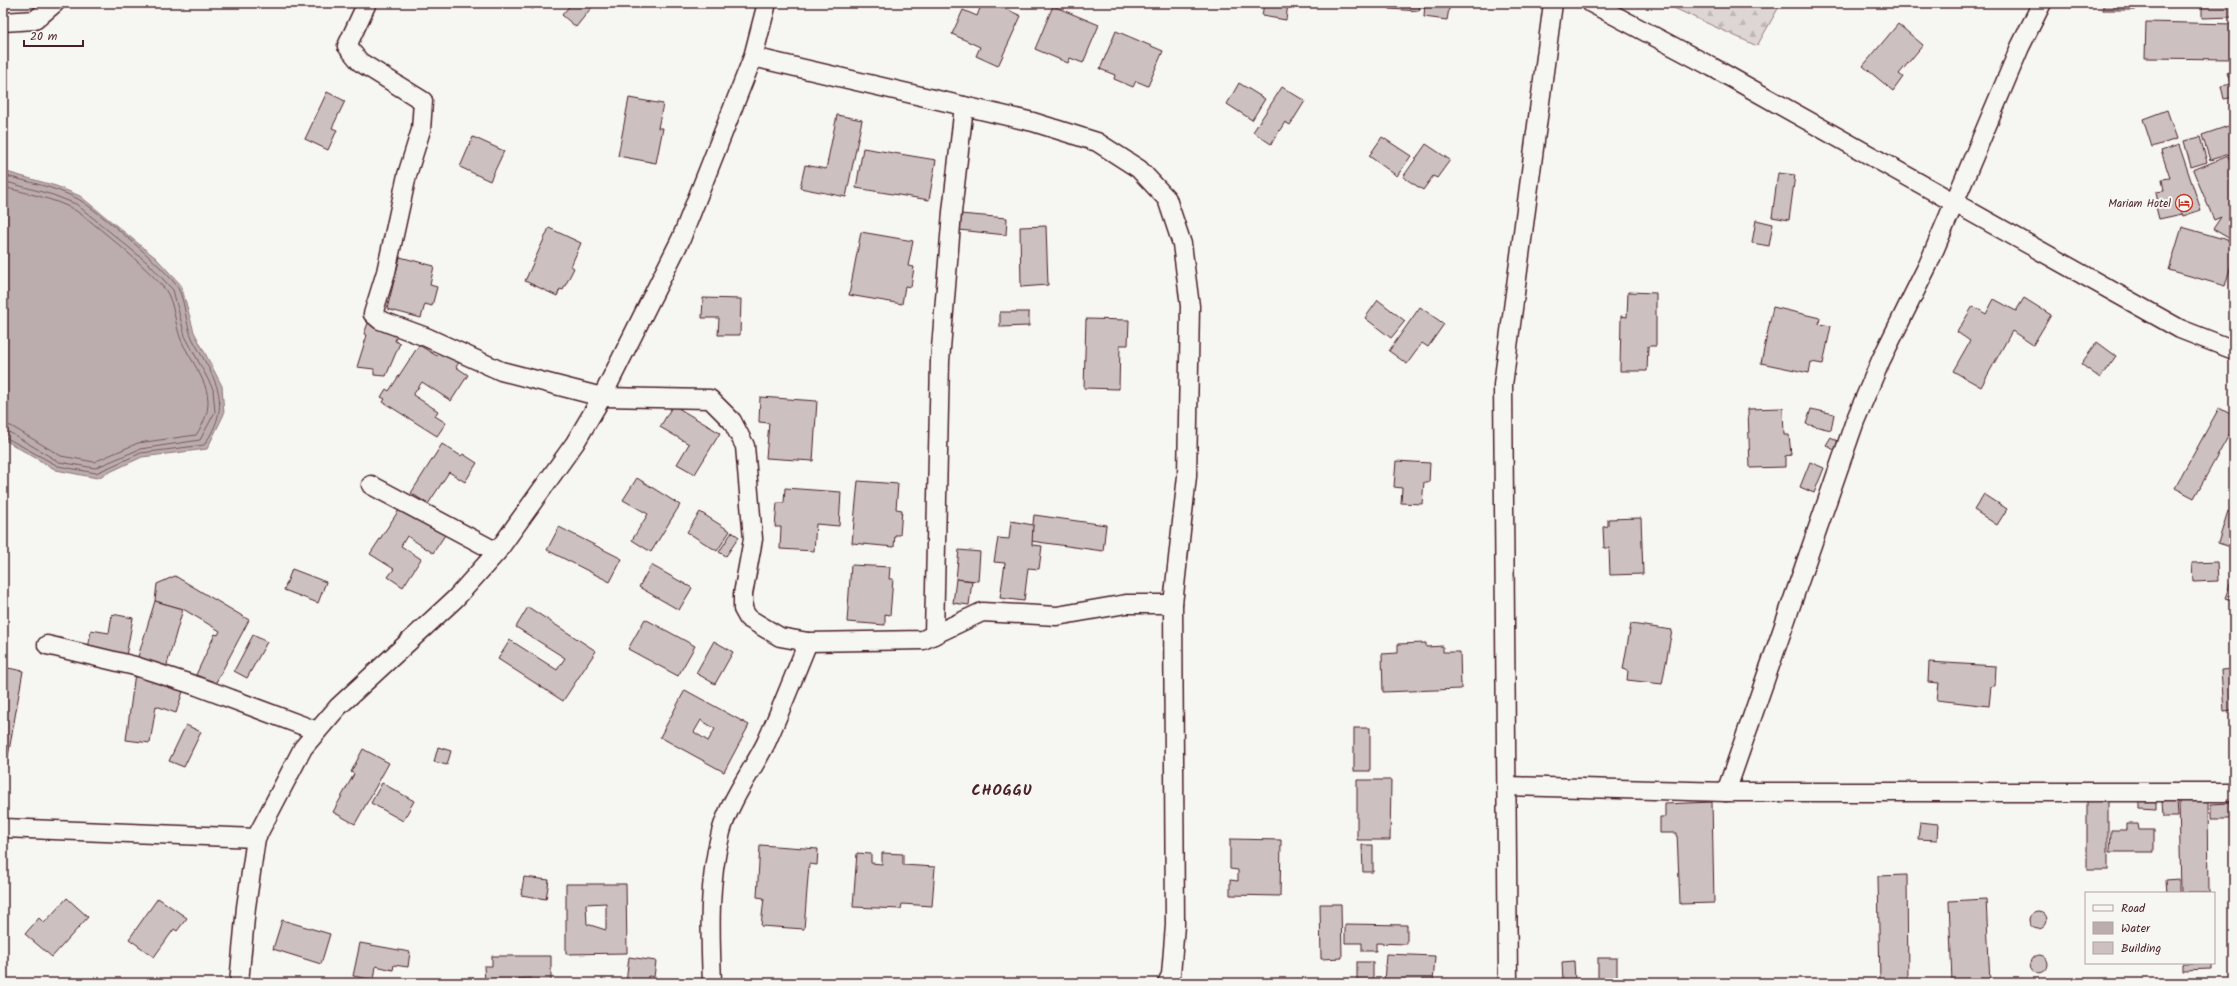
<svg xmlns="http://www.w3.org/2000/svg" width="2237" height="986" font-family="Kalam,sans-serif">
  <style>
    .forest { fill: url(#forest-firs); stroke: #947a80 }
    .water { fill: #bbadae; stroke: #8e747a }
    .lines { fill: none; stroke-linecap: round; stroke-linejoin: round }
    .shore { stroke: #77585f; stroke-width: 1 }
    .building { fill: #ccc1c0; stroke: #4a1f2b; fill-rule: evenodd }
    .minor-casing { stroke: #4a1f2b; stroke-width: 21 }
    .minor { stroke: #f6f6f2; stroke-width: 18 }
    .labels { text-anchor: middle; stroke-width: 4; stroke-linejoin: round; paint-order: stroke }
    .poi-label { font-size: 11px; fill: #4a1f2b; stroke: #f6f6f2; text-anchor: end }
    .district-label { font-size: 15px; font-weight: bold; letter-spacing: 1px; fill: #4a1f2b; stroke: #f6f6f2 }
  </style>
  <defs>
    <pattern id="forest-firs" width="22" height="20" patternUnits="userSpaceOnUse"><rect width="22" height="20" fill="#ddd6d5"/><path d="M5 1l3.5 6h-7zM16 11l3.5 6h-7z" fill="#bfb7b7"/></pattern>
  </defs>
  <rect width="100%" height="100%" fill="#f6f6f2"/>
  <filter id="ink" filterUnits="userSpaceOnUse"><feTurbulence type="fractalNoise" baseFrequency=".025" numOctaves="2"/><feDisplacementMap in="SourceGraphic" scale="8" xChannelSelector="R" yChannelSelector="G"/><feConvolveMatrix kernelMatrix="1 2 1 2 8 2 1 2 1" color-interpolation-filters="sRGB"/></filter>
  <g filter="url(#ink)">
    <path class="forest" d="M 1663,3 L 1781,3 L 1757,46 Z"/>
    <path class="water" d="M 3,171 L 56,186 L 80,196 L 156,258 L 181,285 L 194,332 L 222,386 L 224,414 L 207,449 L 142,457 L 97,478 L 56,470 L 3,439 Z"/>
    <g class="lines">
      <g class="shore">
        <path d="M 3,175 C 28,182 55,187 78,199 C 96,209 169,271 178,288 C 186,303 185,324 193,340 C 215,380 234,402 204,445 L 141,453 L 96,473 L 58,466 L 3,436"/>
        <path d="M 3,181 L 53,195 L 76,204 L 149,264 L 173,290 L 185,336 L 213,389 L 215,412 L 200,440 L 140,449 L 95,468 L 59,462 L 9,432 L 3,431"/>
        <path d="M 3,187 C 26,193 52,198 73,209 C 88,217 162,280 168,294 C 176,311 175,330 184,346 C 202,379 221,399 196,435 L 138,443 L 94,462 L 61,456 L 11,426 L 3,425"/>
      </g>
    </g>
    <g class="building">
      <path d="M 522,3 L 536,3 L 533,9 Z"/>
      <path d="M 572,3 L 595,3 L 576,27 L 562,15 Z"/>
      <path d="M 982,3 L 993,3 L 1021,16 L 998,66 L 976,56 L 980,47 L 952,34 L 963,10 L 977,16 Z"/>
      <path d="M 1264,3 L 1288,3 L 1286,20 L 1262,16 Z"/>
      <path d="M 1389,3 L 1420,3 L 1419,11 L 1389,9 Z"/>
      <path d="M 1425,3 L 1450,3 L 1447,20 L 1424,17 Z"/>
      <rect x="2103" y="3" width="32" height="7"/>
      <path d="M 2202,3 L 2234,3 L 2234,17 L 2202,18 Z"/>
      <path d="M 1053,6 L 1099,25 L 1083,63 L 1070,58 L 1068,63 L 1035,49 Z"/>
      <path d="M 2146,22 L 2234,24 L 2234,59 L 2145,58 Z"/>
      <path d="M 1898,24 L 1923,45 L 1899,74 L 1903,77 L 1893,91 L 1863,66 Z"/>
      <path d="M 1116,31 L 1163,51 L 1148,86 L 1136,81 L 1133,87 L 1114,79 L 1115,75 L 1100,69 Z"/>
      <path d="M 2234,70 L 2234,97 L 2224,99 L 2221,86 L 2231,84 L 2227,73 Z"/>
      <path d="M 1239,83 L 1265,99 L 1252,120 L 1227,104 Z"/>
      <path d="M 1282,87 L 1305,101 L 1290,125 L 1285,122 L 1271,144 L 1253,132 Z"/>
      <path d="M 327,92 L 345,101 L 332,128 L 337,130 L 328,150 L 305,139 Z"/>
      <path d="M 629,98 L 663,104 L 658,128 L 663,128 L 656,163 L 618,156 Z"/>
      <path d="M 2167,110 L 2177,139 L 2152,147 L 2143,119 Z"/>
      <path d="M 837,115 L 862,120 L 846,197 L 800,188 L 805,165 L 826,169 Z"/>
      <path d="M 2234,124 L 2234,160 L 2231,161 L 2229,154 L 2210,160 L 2202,135 Z"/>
      <path d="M 473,137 L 504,151 L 490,181 L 460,167 Z"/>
      <path d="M 1382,137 L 1411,156 L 1397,176 L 1369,156 Z"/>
      <path d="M 2200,137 L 2207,162 L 2191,167 L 2184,141 Z"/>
      <path d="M 1426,144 L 1450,160 L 1437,178 L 1433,176 L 1423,190 L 1403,177 Z"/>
      <path d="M 2179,145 L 2201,210 L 2183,216 L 2182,214 L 2159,219 L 2155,203 L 2158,203 L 2156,192 L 2164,191 L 2162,179 L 2170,178 L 2161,151 Z"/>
      <path d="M 863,148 L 936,160 L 929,200 L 856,188 Z"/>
      <path d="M 2228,156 L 2234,172 L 2234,212 L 2229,214 L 2234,216 L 2234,237 L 2232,240 L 2213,229 L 2221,217 L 2214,220 L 2193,170 Z"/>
      <path d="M 1778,173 L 1795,175 L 1789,220 L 1772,217 Z"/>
      <path d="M 960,214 L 1007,218 L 1006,235 L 959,230 Z"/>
      <path d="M 1756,220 L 1773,224 L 1769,246 L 1752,243 Z"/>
      <path d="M 1046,226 L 1048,285 L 1021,287 L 1020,227 Z"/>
      <path d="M 2182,227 L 2234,242 L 2234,255 L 2225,286 L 2169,270 Z"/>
      <path d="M 549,228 L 581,243 L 571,266 L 574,268 L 563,290 L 560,289 L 557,296 L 525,281 Z"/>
      <path d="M 861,232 L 913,241 L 908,266 L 914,267 L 911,287 L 905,286 L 902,304 L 849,295 Z"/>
      <path d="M 400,257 L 434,266 L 430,285 L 437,287 L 432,306 L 425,304 L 421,318 L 387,309 Z"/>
      <path d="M 1628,292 L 1656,293 L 1656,346 L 1648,346 L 1647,371 L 1620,371 L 1621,316 L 1627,317 Z"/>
      <path d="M 703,298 L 741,299 L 740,335 L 718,335 L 719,318 L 702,318 Z"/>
      <path d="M 2024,298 L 2051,315 L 2033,345 L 2012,331 L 1981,387 L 1953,371 L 1970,341 L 1957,332 L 1973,306 L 1986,314 L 1994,299 L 2016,311 Z"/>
      <path d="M 1378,300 L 1405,321 L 1391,338 L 1365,318 Z"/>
      <path d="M 1420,307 L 1444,324 L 1428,347 L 1422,343 L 1407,364 L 1389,351 Z"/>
      <path d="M 1773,307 L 1820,318 L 1819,324 L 1831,326 L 1823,364 L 1811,362 L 1809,373 L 1761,363 Z"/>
      <path d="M 1000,312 L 1029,312 L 1029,326 L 1000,327 Z"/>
      <path d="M 1086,319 L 1129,320 L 1128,345 L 1120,345 L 1119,389 L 1084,388 Z"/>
      <path d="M 368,323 L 398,333 L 395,341 L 400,343 L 386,376 L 374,375 L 374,369 L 357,367 L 367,335 L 364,334 Z"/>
      <path d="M 2097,342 L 2116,356 L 2100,378 L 2081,364 Z"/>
      <path d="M 419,345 L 437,356 L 441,349 L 460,361 L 456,367 L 468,375 L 451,401 L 422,382 L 413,395 L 438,411 L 435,416 L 446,423 L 437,436 L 383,402 L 385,399 L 381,397 L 386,389 L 389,391 Z"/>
      <path d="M 760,397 L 817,401 L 813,461 L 766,458 L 769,423 L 759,422 Z"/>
      <path d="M 673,405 L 720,433 L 695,474 L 677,464 L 689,444 L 660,427 Z"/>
      <path d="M 1783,408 L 1784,435 L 1789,435 L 1791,455 L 1785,456 L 1785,467 L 1750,468 L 1748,409 Z"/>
      <path d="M 2219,408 L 2234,416 L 2234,426 L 2194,498 L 2175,488 Z"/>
      <path d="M 1811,409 L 1834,414 L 1831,430 L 1806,424 Z"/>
      <path d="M 1831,437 L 1840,443 L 1834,450 L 1826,445 Z"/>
      <path d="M 442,444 L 461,456 L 463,454 L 477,463 L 465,482 L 449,472 L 428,504 L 411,493 Z"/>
      <path d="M 1396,461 L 1430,463 L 1429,482 L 1424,482 L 1422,504 L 1401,503 L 1402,488 L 1394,487 Z"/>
      <path d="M 1810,462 L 1824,468 L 1814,493 L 1800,487 Z"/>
      <path d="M 637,478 L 680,505 L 651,552 L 632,540 L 648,514 L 623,500 Z"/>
      <path d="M 858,481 L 898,484 L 896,509 L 902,510 L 900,535 L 895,535 L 894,547 L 852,543 Z"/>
      <path d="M 785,488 L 841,492 L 839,526 L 816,524 L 814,551 L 780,549 L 781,527 L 775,527 L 777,503 L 784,503 Z"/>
      <path d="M 1984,494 L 2007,509 L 1997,525 L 1974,510 Z"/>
      <path d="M 401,507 L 445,535 L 433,553 L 407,536 L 401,546 L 421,559 L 403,587 L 388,577 L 394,569 L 370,554 Z"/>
      <path d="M 2234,510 L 2234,548 L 2218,543 L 2228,511 L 2233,513 Z"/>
      <path d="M 700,512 L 730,531 L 717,551 L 687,532 Z"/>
      <path d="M 1034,515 L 1106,525 L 1103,551 L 1031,541 Z"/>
      <path d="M 1641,518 L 1643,574 L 1610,575 L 1609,548 L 1604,548 L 1603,527 L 1608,526 L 1608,519 Z"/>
      <path d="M 1011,521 L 1033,525 L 1032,545 L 1042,546 L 1039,569 L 1028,568 L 1024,601 L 1000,598 L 1005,563 L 994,562 L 998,538 L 1009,539 Z"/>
      <path d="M 559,527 L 622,559 L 610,582 L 547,550 Z"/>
      <path d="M 732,532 L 739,537 L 726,556 L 719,552 Z"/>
      <path d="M 959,550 L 980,552 L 978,581 L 956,579 Z"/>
      <path d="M 2217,562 L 2218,581 L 2193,582 L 2192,563 Z"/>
      <path d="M 651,565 L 692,588 L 679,610 L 639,587 Z"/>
      <path d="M 851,565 L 890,567 L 889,579 L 893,579 L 890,615 L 885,614 L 885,625 L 847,622 Z"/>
      <path d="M 292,569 L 326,582 L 318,603 L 284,590 Z"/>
      <path d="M 175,576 L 249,620 L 213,688 L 195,677 L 215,634 L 218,635 L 220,631 L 183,609 L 155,601 L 157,584 Z"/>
      <path d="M 2233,576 L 2234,576 L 2234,601 L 2225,598 Z"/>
      <path d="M 956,579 L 972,581 L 969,605 L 953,603 Z"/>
      <path d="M 155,601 L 183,609 L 166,668 L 137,660 Z"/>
      <path d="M 528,607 L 596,651 L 563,701 L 498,659 L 510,640 L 557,670 L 565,658 L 516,627 Z"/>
      <path d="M 112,614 L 133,618 L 126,656 L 88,649 L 91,630 L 109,633 Z"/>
      <path d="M 645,619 L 695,646 L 678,676 L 628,649 Z"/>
      <path d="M 1631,624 L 1672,630 L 1662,684 L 1627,680 L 1628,670 L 1623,669 Z"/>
      <path d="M 253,635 L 267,642 L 247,678 L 234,671 Z"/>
      <path d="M 714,641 L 733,652 L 715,684 L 696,673 Z"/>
      <path d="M 1426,643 L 1426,647 L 1443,646 L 1443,652 L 1460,652 L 1461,689 L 1383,692 L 1382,654 L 1398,653 L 1398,644 Z"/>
      <path d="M 1929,662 L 1996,666 L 1995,686 L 1991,686 L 1989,706 L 1937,700 L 1939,683 L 1928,682 Z"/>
      <path d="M 3,667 L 23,671 L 3,785 Z"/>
      <path d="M 2234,669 L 2234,710 L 2224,711 L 2221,670 Z"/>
      <path d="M 135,673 L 184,688 L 176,713 L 156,706 L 150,743 L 126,740 Z"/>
      <path d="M 685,690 L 749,725 L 724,772 L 660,737 ZM 701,720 L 715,729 L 708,741 L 694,732 Z"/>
      <path d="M 186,725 L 201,732 L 184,767 L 169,761 Z"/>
      <rect x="1354" y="728" width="16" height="43"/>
      <path d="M 438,747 L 451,751 L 447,765 L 434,762 Z"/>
      <path d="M 363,749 L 389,763 L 355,824 L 333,812 L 354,774 L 351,772 Z"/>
      <path d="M 1357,780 L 1391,780 L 1390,840 L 1357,840 Z"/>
      <path d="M 382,783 L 414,801 L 403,821 L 371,803 Z"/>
      <path d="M 2139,795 L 2156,796 L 2156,809 L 2139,808 Z"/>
      <rect x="2087" y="798" width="21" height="72"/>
      <path d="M 2177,800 L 2178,817 L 2163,817 L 2162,801 Z"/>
      <path d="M 2208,800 L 2209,893 L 2181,893 L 2179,801 Z"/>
      <path d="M 1712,802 L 1714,903 L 1680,904 L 1677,833 L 1660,833 L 1660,817 L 1665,817 L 1665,804 Z"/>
      <path d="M 2231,803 L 2231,819 L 2211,819 L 2211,804 Z"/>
      <path d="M 1920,822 L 1938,824 L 1937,840 L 1918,839 Z"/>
      <path d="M 2126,824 L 2138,824 L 2139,830 L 2154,830 L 2154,852 L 2110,852 L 2111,830 L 2126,830 Z"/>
      <path d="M 1230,839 L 1281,840 L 1280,896 L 1230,895 L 1230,880 L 1238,881 L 1238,870 L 1230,869 Z"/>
      <path d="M 760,845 L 818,849 L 817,865 L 809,864 L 804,929 L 761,926 L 764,898 L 757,897 Z"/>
      <path d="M 1362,845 L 1373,845 L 1373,872 L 1363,872 Z"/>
      <path d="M 857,853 L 871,854 L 871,863 L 882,864 L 882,853 L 903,854 L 903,865 L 935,867 L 932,906 L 902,904 L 901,909 L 853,907 Z"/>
      <path d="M 1907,875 L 1908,983 L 1880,983 L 1878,876 Z"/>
      <path d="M 524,877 L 549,880 L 546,899 L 521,895 Z"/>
      <path d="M 2179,879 L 2179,893 L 2167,893 L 2166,880 Z"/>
      <path d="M 566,884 L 626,884 L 627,953 L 566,954 ZM 606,903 L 606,930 L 587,924 L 586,904 Z"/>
      <path d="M 67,898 L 88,917 L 52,957 L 25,934 L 39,918 L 44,923 Z"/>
      <path d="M 158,898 L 187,918 L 177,931 L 174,929 L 154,957 L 129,939 Z"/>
      <path d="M 1986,899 L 1990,983 L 1952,983 L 1949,901 Z"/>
      <path d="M 1320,904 L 1341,904 L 1342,958 L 1321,959 Z"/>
      <circle cx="2038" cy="920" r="9"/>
      <path d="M 282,920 L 330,934 L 321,964 L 273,949 Z"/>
      <path d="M 1345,924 L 1407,925 L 1407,944 L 1376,943 L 1376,951 L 1362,951 L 1362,943 L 1345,943 Z"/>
      <path d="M 360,943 L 410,952 L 408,967 L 394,965 L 393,970 L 376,966 L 374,980 L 353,976 Z"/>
      <path d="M 1386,954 L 1435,956 L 1433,983 L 1384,983 Z"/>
      <circle cx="2039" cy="964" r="9"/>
      <path d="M 492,956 L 551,956 L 551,983 L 531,983 L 531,978 L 516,979 L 516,983 L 485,982 L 484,966 L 492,966 Z"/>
      <path d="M 629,957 L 656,961 L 654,977 L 648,976 L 647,983 L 626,983 Z"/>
      <rect x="1598" y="958" width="19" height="25"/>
      <path d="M 1574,961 L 1575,981 L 1563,982 L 1562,962 Z"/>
      <rect x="1357" y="962" width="16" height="21"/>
      <path d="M 2182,963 L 2212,963 L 2212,969 L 2182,970 Z"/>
    </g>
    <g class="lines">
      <g class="minor-casing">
        <g id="minor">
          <path d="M 367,3 L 347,46 L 360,62 L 423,101 L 421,130 L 407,175 L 386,272 L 373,314 L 380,320 L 426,337 L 501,371 L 602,397 L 710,399 L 732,421 L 745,446 L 753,539 L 743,594 L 743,609 L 748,618 L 780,637 L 808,642 L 923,640 L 982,612 L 1057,616 L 1126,604 L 1173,604"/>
          <path d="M 1591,3 L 1712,67 L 2180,329 L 2234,350"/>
          <path d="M 3,22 L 35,20 L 55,3"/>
          <path d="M 753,57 L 1033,122 L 1097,142 L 1139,169 L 1167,199 L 1182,244 L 1190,306 L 1187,476 L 1173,604 L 1175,925 L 1171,975 L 1167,983"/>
          <path d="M 371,485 L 497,552"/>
          <path d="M 934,635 L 940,361 L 952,212 L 964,106"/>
          <path d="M 47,645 L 135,666 L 197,686 L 317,731"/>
          <path d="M 1507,786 L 1726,792 L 2234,792"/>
          <path d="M 1726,792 L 1855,421 L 1881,360 L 1928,265 L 2020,47 L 2042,3"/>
          <path d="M 3,828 L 256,838"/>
          <path d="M 239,983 L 246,907 L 256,838 L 303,748 L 338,707 L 455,599 L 497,552 L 575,443 L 602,397 L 681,239 L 753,57 L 767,3"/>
          <path d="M 712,983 C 710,932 708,883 721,832 C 730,800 751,773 766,743 C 781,710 794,676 808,642"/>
          <path d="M 1508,983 L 1503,385 L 1553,3"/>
        </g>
      </g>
      <use href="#minor" class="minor"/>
    </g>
  </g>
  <defs>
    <g id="hotel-ring" transform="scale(0.9)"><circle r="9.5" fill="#f6f6f2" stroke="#c8321e" stroke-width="1.5"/><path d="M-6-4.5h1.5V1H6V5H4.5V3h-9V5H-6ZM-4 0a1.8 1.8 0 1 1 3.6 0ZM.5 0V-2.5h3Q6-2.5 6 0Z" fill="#c8321e"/></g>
  </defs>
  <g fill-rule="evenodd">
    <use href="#hotel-ring" x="2184" y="203"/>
  </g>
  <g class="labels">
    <g class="poi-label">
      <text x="2171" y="207">Mariam Hotel</text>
    </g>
    <g class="district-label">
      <text x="1002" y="795">CHOGGU</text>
    </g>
  </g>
  <rect width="2237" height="986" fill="none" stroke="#f6f6f2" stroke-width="16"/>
  <rect x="8" y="8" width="2221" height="970" fill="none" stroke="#4a1f2b" stroke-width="1.5" filter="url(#ink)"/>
  <rect x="2085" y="892" width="130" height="72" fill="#f6f6f2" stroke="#b1a0a2"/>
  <rect x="2093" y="905" width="20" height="6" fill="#f6f6f2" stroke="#b1a0a2"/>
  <text x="2121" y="912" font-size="12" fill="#4a1f2b">Road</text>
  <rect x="2093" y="922" width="20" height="12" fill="#bbadae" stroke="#b1a0a2"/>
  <text x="2121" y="932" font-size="12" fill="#4a1f2b">Water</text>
  <rect x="2093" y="942" width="20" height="12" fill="#ccc1c0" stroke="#b1a0a2"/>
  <text x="2121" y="952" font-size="12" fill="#4a1f2b">Building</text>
  <path d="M24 40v6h59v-6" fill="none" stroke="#4a1f2b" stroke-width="2"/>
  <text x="30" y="40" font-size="12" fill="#4a1f2b" stroke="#f6f6f2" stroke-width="3" paint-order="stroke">20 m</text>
</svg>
